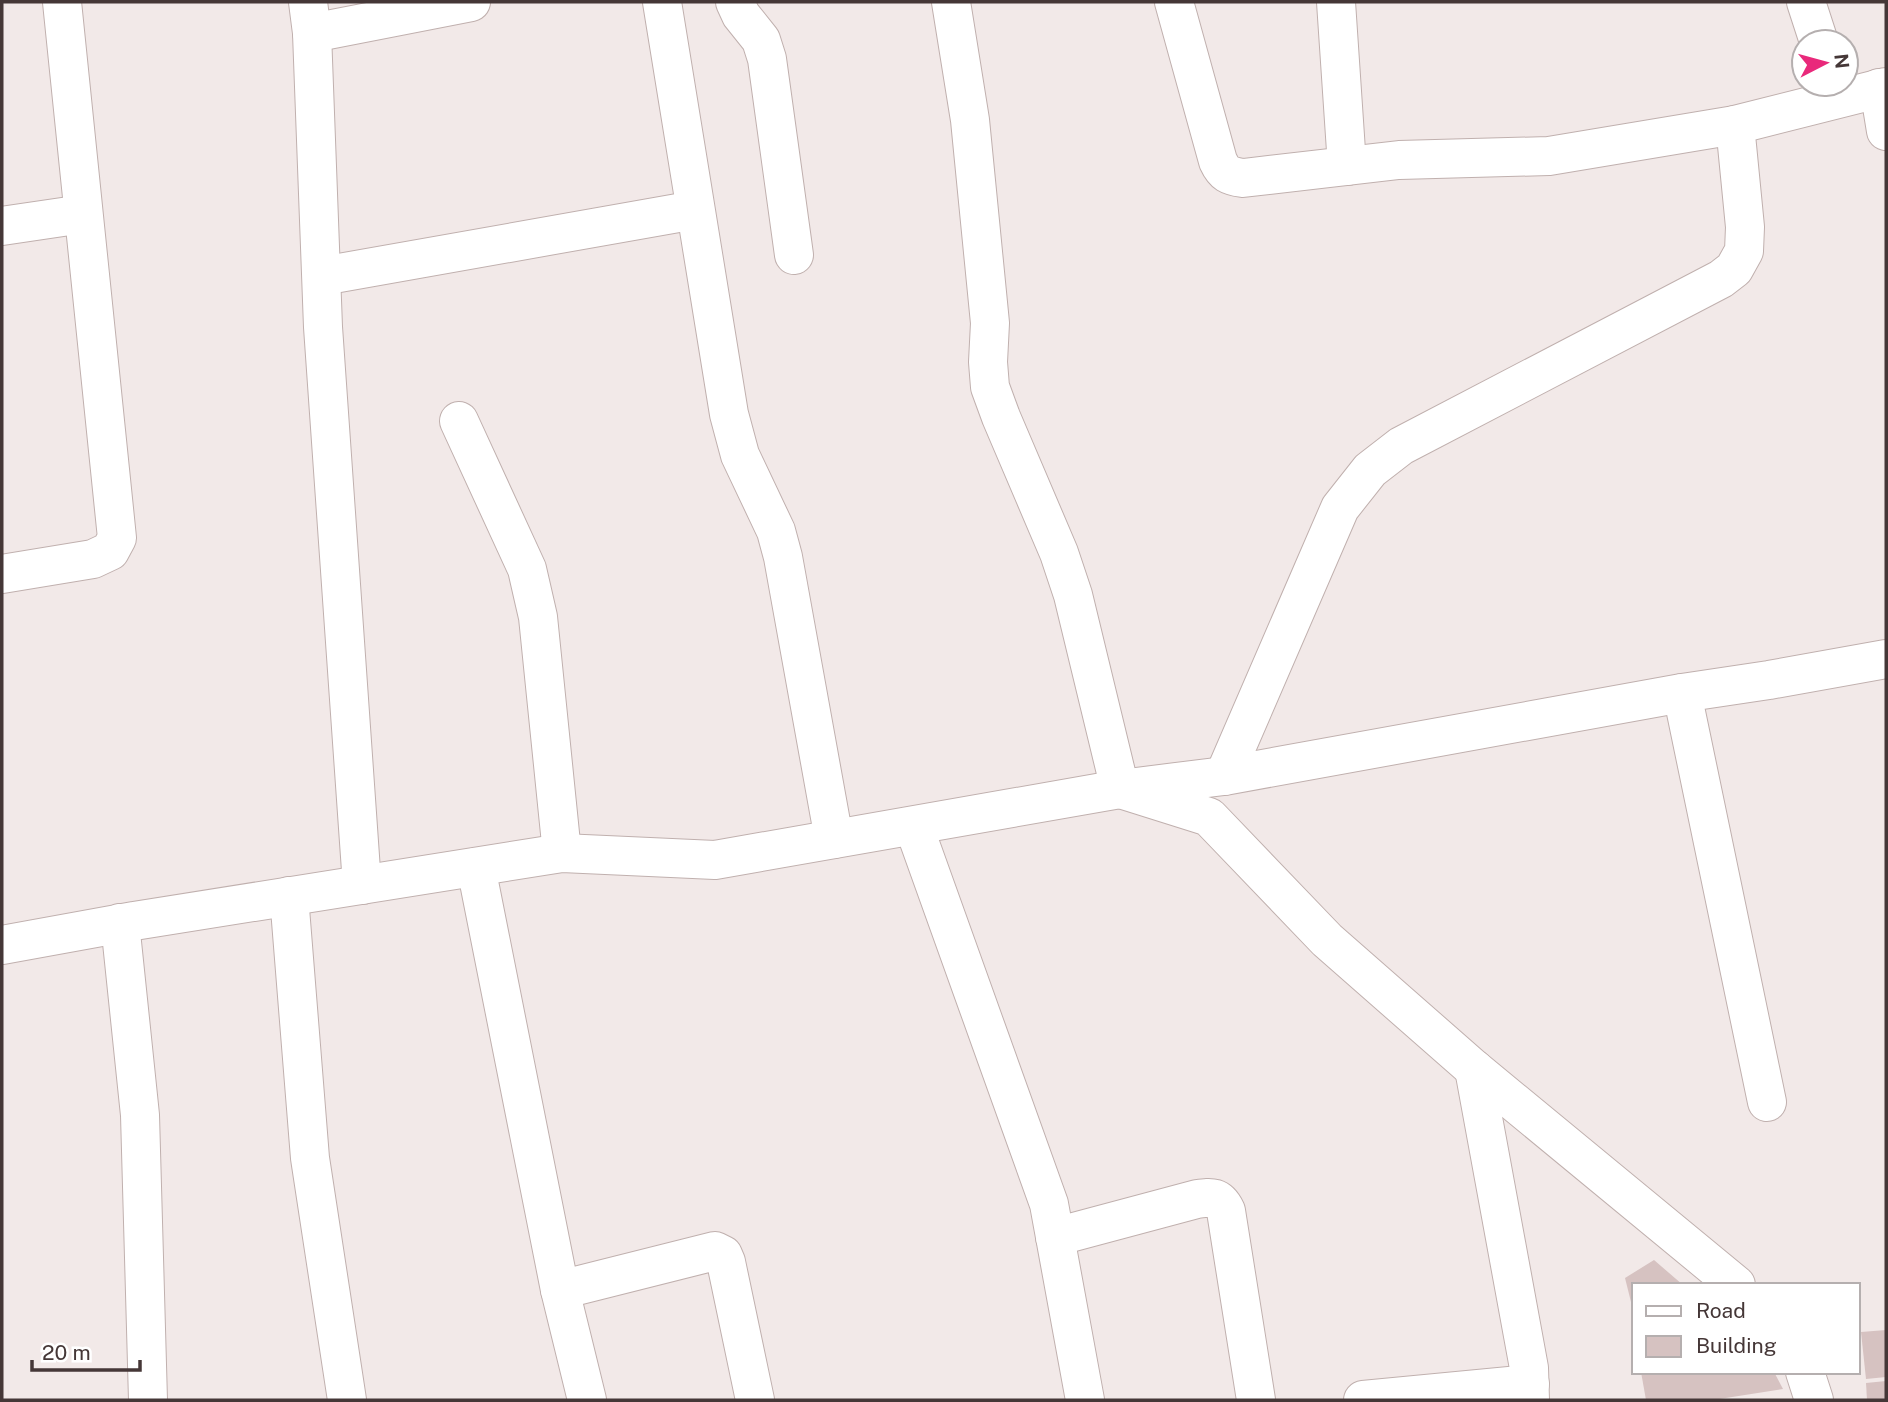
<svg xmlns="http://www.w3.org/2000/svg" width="1888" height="1402" font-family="'Public Sans',sans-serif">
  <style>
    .building { fill: #d6c2c1 }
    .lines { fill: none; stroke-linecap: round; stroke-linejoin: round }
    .minor-casing { stroke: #c0b0ae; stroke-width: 40 }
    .minor { stroke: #fff; stroke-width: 38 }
  </style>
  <rect width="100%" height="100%" fill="#f2e9e8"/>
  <g class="building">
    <path d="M 1654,1260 L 1683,1285 L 1634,1285 L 1633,1310 L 1625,1278 Z"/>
    <path d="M 1886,1330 L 1886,1377 L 1866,1379 L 1861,1332 Z"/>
    <path d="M 1641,1372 L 1774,1372 L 1783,1389 L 1713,1400 L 1646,1400 Z"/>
    <path d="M 1886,1381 L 1886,1400 L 1867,1400 L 1866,1383 Z"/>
  </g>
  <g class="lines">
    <g class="minor-casing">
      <g id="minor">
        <path d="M 308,2 L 312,33 L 323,327 L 362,885"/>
        <path d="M 662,2 L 729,414 L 740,455 L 776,531 L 783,557 L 834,839"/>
        <path d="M 735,2 L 741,15 L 761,40 L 767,59 L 794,255"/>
        <path d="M 951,2 L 970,120 L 990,323 L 988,362 L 990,387 L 1001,417 L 1059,553 L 1073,595 L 1120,789 L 1209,817 L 1327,940 L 1474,1069 L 1736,1285"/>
        <path d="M 1174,2 L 1218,161 C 1224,174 1229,176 1243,178 L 1399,160 L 1549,156 L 1735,125"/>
        <path d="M 1336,2 L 1347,166"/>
        <path d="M 1806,2 L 1819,42"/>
        <path d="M 312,33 L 471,2"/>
        <path d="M 1879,88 L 1886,131"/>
        <path d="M 2,226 L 83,214"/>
        <path d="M 322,276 L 695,210"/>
        <path d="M 459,421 L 527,569 L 538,617 L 562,853"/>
        <path d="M 2,574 L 93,559 L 110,551 L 117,538 L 62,2"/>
        <path d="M 1682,693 L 1767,1102"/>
        <path d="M 1224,776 L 1340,508 L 1370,470 L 1401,446 L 1721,279 L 1734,269 L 1744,251 L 1745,227 L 1735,125 L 1886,87"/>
        <path d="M 914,827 L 1049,1204 L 1085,1400"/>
        <path d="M 476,867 L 560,1290 L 715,1251 L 723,1255 L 726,1262 L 755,1400"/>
        <path d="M 289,896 L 310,1158 L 347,1400"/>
        <path d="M 120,923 L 140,1115 L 148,1400"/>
        <path d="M 2,945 L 134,921 L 562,853 L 715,860 L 1120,789 L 1224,776 L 1682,693 L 1769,680 L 1886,659"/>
        <path d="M 1474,1069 L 1529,1368 L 1530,1400"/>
        <path d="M 1055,1237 L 1197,1199 C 1212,1197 1219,1196 1226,1211 L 1256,1400"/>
        <path d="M 560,1290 L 587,1400"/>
        <path d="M 1805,1372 L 1814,1400"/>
        <path d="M 1363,1400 L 1530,1384"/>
      </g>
    </g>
    <use href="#minor" class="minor"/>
  </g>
  <rect width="1888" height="1402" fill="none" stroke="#453737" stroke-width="7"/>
  <rect x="1632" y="1283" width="228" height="91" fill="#ffffff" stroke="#b5afaf" stroke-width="2"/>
  <rect x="1646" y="1306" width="35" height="10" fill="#ffffff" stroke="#b5afaf" stroke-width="2"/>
  <text x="1696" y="1318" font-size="21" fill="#453737">Road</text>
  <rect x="1646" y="1336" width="35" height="21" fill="#d6c2c1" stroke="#b5afaf" stroke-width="2"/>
  <text x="1696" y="1353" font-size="21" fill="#453737">Building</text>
  <g transform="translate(1825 63) rotate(84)"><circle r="33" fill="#ffffff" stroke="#b5afaf" stroke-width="2"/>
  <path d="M0-5L12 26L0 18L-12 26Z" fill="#e9297b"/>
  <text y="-10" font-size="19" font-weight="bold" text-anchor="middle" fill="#453737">N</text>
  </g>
  <path d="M32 1360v10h108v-10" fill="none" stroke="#453737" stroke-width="3.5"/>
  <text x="42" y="1360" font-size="21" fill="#453737" stroke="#ffffff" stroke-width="5" paint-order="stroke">20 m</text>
</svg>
